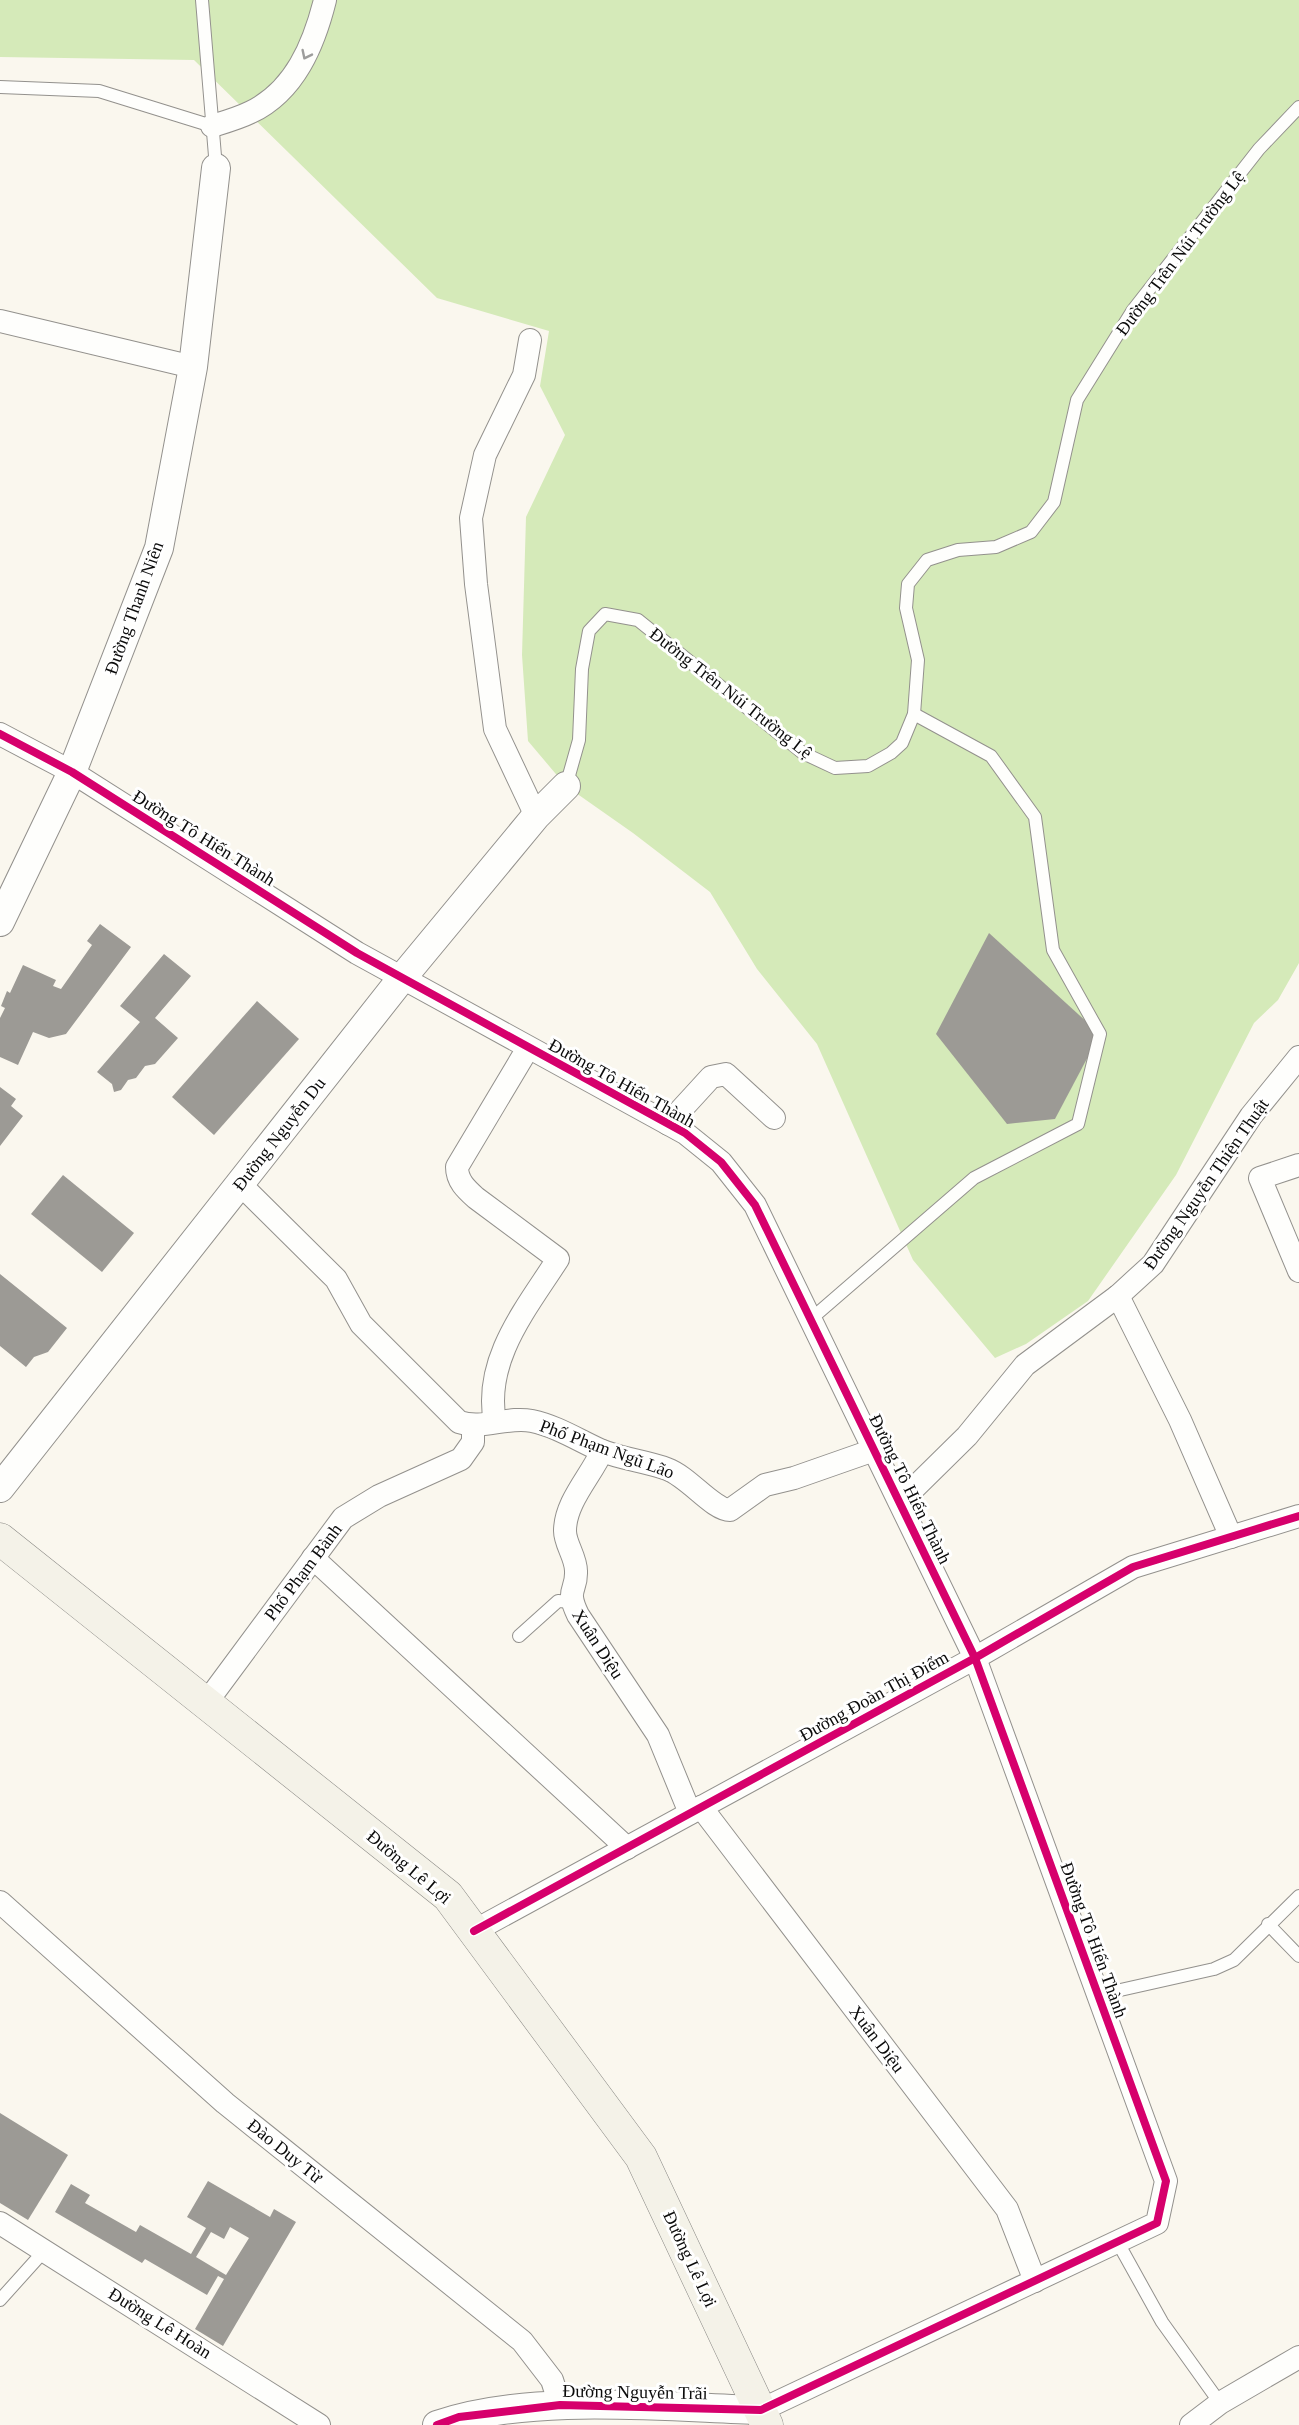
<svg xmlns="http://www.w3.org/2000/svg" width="1299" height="2425" font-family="'Times New Roman',serif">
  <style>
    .forest { fill: #d5eab9 }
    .building { fill: #9c9a95; fill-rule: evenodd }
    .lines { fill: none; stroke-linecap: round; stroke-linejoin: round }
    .service-casing { stroke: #93918d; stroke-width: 14 }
    .minor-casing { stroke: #93918d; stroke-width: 24 }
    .tertiary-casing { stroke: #93918d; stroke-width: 30 }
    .secondary-casing { stroke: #898884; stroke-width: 33 }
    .service { stroke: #fefefc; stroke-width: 12 }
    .minor { stroke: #fefefc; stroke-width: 22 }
    .tertiary { stroke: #fefefc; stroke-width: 28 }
    .secondary { stroke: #f4f2e8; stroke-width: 32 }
    .cycleway-casing { stroke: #fff; stroke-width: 11 }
    .cycleway { stroke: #d6006c; stroke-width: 8 }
    .oneway { stroke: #9d9d9c }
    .labels { text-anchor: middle; stroke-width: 6; stroke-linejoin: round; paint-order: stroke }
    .street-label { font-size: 18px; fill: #0b0b0b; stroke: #fff }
  </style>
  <rect width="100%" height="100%" fill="#faf7ee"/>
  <path class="forest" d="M 0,0 L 1299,0 L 1299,963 L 1278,1000 L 1254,1023 L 1176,1175 L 1088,1301 L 1026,1344 L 995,1358 L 913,1260 L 817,1044 L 757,969 L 710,892 L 633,833 L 566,786 L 528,741 L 522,655 L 526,517 L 565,435 L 540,386 L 549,331 L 437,298 L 194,60 L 0,57 Z"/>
  <g class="building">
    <path d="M 100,924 L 131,947 L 66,1034 L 49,1038 L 33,1032 L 18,1065 L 0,1057 L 0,1018 L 5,1008 L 1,1006 L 7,991 L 10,993 L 23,965 L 56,980 L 53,986 L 61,989 L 92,945 L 87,941 Z"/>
    <path d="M 989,933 L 1100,1034 L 1055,1119 L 1007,1124 L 936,1034 Z"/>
    <path d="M 164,954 L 191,976 L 155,1018 L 178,1038 L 155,1064 L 145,1066 L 136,1078 L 128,1080 L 121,1090 L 114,1092 L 112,1084 L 97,1072 L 140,1022 L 120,1006 Z"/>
    <path d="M 257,1001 L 299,1039 L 214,1135 L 172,1097 Z"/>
    <path d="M 0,1087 L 16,1099 L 11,1106 L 23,1116 L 0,1146 Z"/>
    <path d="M 63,1175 L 134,1233 L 102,1272 L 31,1214 Z"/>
    <path d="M 0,1274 L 67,1328 L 48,1352 L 34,1357 L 26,1367 L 0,1346 Z"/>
    <path d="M 0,2113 L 68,2155 L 28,2220 L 0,2203 Z"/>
    <path d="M 208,2181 L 270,2217 L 274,2209 L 296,2222 L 223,2346 L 195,2329 L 224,2279 L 218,2276 L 207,2295 L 145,2259 L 142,2263 L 55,2212 L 71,2184 L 90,2195 L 85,2203 L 136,2232 L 140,2225 L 191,2254 L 206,2228 L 187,2217 ZM 230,2227 L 249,2238 L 226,2275 L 196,2257 L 211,2232 L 224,2239 Z"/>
  </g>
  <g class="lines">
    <g class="service-casing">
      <g id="service">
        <path d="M 202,0 L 216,168"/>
        <path d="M 0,87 L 99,91 L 212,126"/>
        <path d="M 566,786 L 579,740 L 582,669 L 589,631 L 605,614 L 638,620 L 803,753 L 835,768 L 868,766 L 891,753 L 902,743 L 914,714 L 918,660 L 906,608 L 908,584 L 927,560 L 958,550 L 996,547 L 1031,532 L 1054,502 L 1077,400 L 1133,310 L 1259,149 L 1299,107"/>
        <path d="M 811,1319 L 974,1178 L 1078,1124 L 1100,1034 L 1053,950 L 1035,817 L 991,756 L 914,714"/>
        <path d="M 519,1636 L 558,1601 L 572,1602"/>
        <path d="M 1268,1924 L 1299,1956"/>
        <path d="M 1098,1995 L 1214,1969 L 1234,1960 L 1299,1896"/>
        <path d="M 1117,2241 L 1162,2322 L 1220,2403"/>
        <path d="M 0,2300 L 45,2250"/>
      </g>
    </g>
    <g class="minor-casing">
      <g id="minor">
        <path d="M 212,126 C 225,122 239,118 251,112 C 295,91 314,44 325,0"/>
        <path d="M 0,321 L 193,367"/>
        <path d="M 530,340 L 524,375 L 485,455 L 471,518 L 476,584 L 495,729 L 536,816"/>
        <path d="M 0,734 L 72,772 L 357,953 L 685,1133 L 721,1162 L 755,1205 L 975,1658 L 1166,2181 L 1157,2223 L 761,2410"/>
        <path d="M 668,1124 L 711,1077 L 726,1074 L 774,1118"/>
        <path d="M 1299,1165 L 1260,1178 L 1299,1271"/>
        <path d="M 240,1184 L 336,1279 L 361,1324 L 459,1422 C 483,1430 507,1416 532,1421 C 556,1426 578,1440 600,1450 C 621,1459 645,1461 667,1469 C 689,1477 713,1510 730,1510 L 765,1485 L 794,1478 L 874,1450"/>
        <path d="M 1118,1296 L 1180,1420 L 1231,1537"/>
        <path d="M 495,1422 C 483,1360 526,1309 558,1259 L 476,1198 C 466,1189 457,1181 457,1167 L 528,1048"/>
        <path d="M 602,1451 C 591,1476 565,1502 565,1531 C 565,1544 576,1557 576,1571 C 577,1592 565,1588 578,1615 L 658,1735 L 690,1813"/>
        <path d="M 900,1502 L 967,1436 L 1025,1365 L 1118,1296 L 1153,1264 L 1251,1116 L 1299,1057"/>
        <path d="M 313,1558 L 627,1848"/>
        <path d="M 206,1703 L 343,1518 L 379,1496 L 461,1459 L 473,1442 L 473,1426"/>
        <path d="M 701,1807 L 1007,2209 L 1035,2281"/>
        <path d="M 0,1902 L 225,2103 L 522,2341 L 552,2380 L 560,2405"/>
        <path d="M 474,1931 L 975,1658 L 1133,1567 L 1299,1516"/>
        <path d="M 0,2223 L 319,2425"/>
        <path d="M 1191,2425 L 1220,2403 L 1299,2357"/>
      </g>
    </g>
    <g class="tertiary-casing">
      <g id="tertiary">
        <path d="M 0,922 L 72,772 L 159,548 L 193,367 L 216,168"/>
        <path d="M 0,1488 L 402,978 L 536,816 L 566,786"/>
        <path d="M 437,2425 C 530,2393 662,2407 761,2410"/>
      </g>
    </g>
    <g class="secondary-casing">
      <path id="secondary" d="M 0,1539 L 448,1896 L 641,2157 L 767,2425"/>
    </g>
    <use href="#service" class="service"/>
    <use href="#minor" class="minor"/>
    <use href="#tertiary" class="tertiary"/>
    <use href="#secondary" class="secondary"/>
    <g class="cycleway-casing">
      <g id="cycleway">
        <path d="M 0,734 L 72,772 L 357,953 L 685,1133 L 721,1162 L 755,1205 L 975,1658 L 1166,2181 L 1157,2223 L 761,2410 L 560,2405 L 459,2417 L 437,2425"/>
        <path d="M 474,1931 L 975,1658 L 1133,1567 L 1299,1516"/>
      </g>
    </g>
    <use href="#cycleway" class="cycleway"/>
  </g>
  <defs><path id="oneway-chevron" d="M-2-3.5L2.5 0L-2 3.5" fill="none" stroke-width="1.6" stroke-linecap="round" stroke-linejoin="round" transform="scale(1.5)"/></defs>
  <use class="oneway" href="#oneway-chevron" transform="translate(306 55) rotate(116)"/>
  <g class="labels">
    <g class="street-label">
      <text transform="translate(1180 253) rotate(-53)" y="6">Đường Trên Núi Trường Lệ</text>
      <text transform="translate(134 608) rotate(-70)" y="6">Đường Thanh Niên</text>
      <text transform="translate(731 693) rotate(38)" y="6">Đường Trên Núi Trường Lệ</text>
      <text transform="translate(204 838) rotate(32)" y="6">Đường Tô Hiến Thành</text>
      <text transform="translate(622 1083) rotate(29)" y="6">Đường Tô Hiến Thành</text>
      <text transform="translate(279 1134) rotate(-52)" y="6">Đường Nguyễn Du</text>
      <text transform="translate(1206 1184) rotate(-55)" y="6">Đường Nguyễn Thiện Thuật</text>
      <text transform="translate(607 1449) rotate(20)" y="6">Phố Phạm Ngũ Lão</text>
      <text transform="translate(910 1489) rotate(64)" y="6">Đường Tô Hiến Thành</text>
      <text transform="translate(303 1572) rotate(-53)" y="6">Phố Phạm Bành</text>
      <text transform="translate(598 1644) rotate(57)" y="6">Xuân Diệu</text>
      <text transform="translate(874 1696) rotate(-29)" y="6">Đường Đoàn Thị Điểm</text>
      <text transform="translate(409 1867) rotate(40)" y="6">Đường Lê Lợi</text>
      <text transform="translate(1094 1940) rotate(70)" y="6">Đường Tô Hiến Thành</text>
      <text transform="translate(877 2039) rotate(53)" y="6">Xuân Diệu</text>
      <text transform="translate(285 2151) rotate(39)" y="6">Đào Duy Từ</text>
      <text transform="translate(690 2259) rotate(65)" y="6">Đường Lê Lợi</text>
      <text transform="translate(160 2323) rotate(32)" y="6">Đường Lê Hoàn</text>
      <text transform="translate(635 2392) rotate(1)" y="6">Đường Nguyễn Trãi</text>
    </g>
  </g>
</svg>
